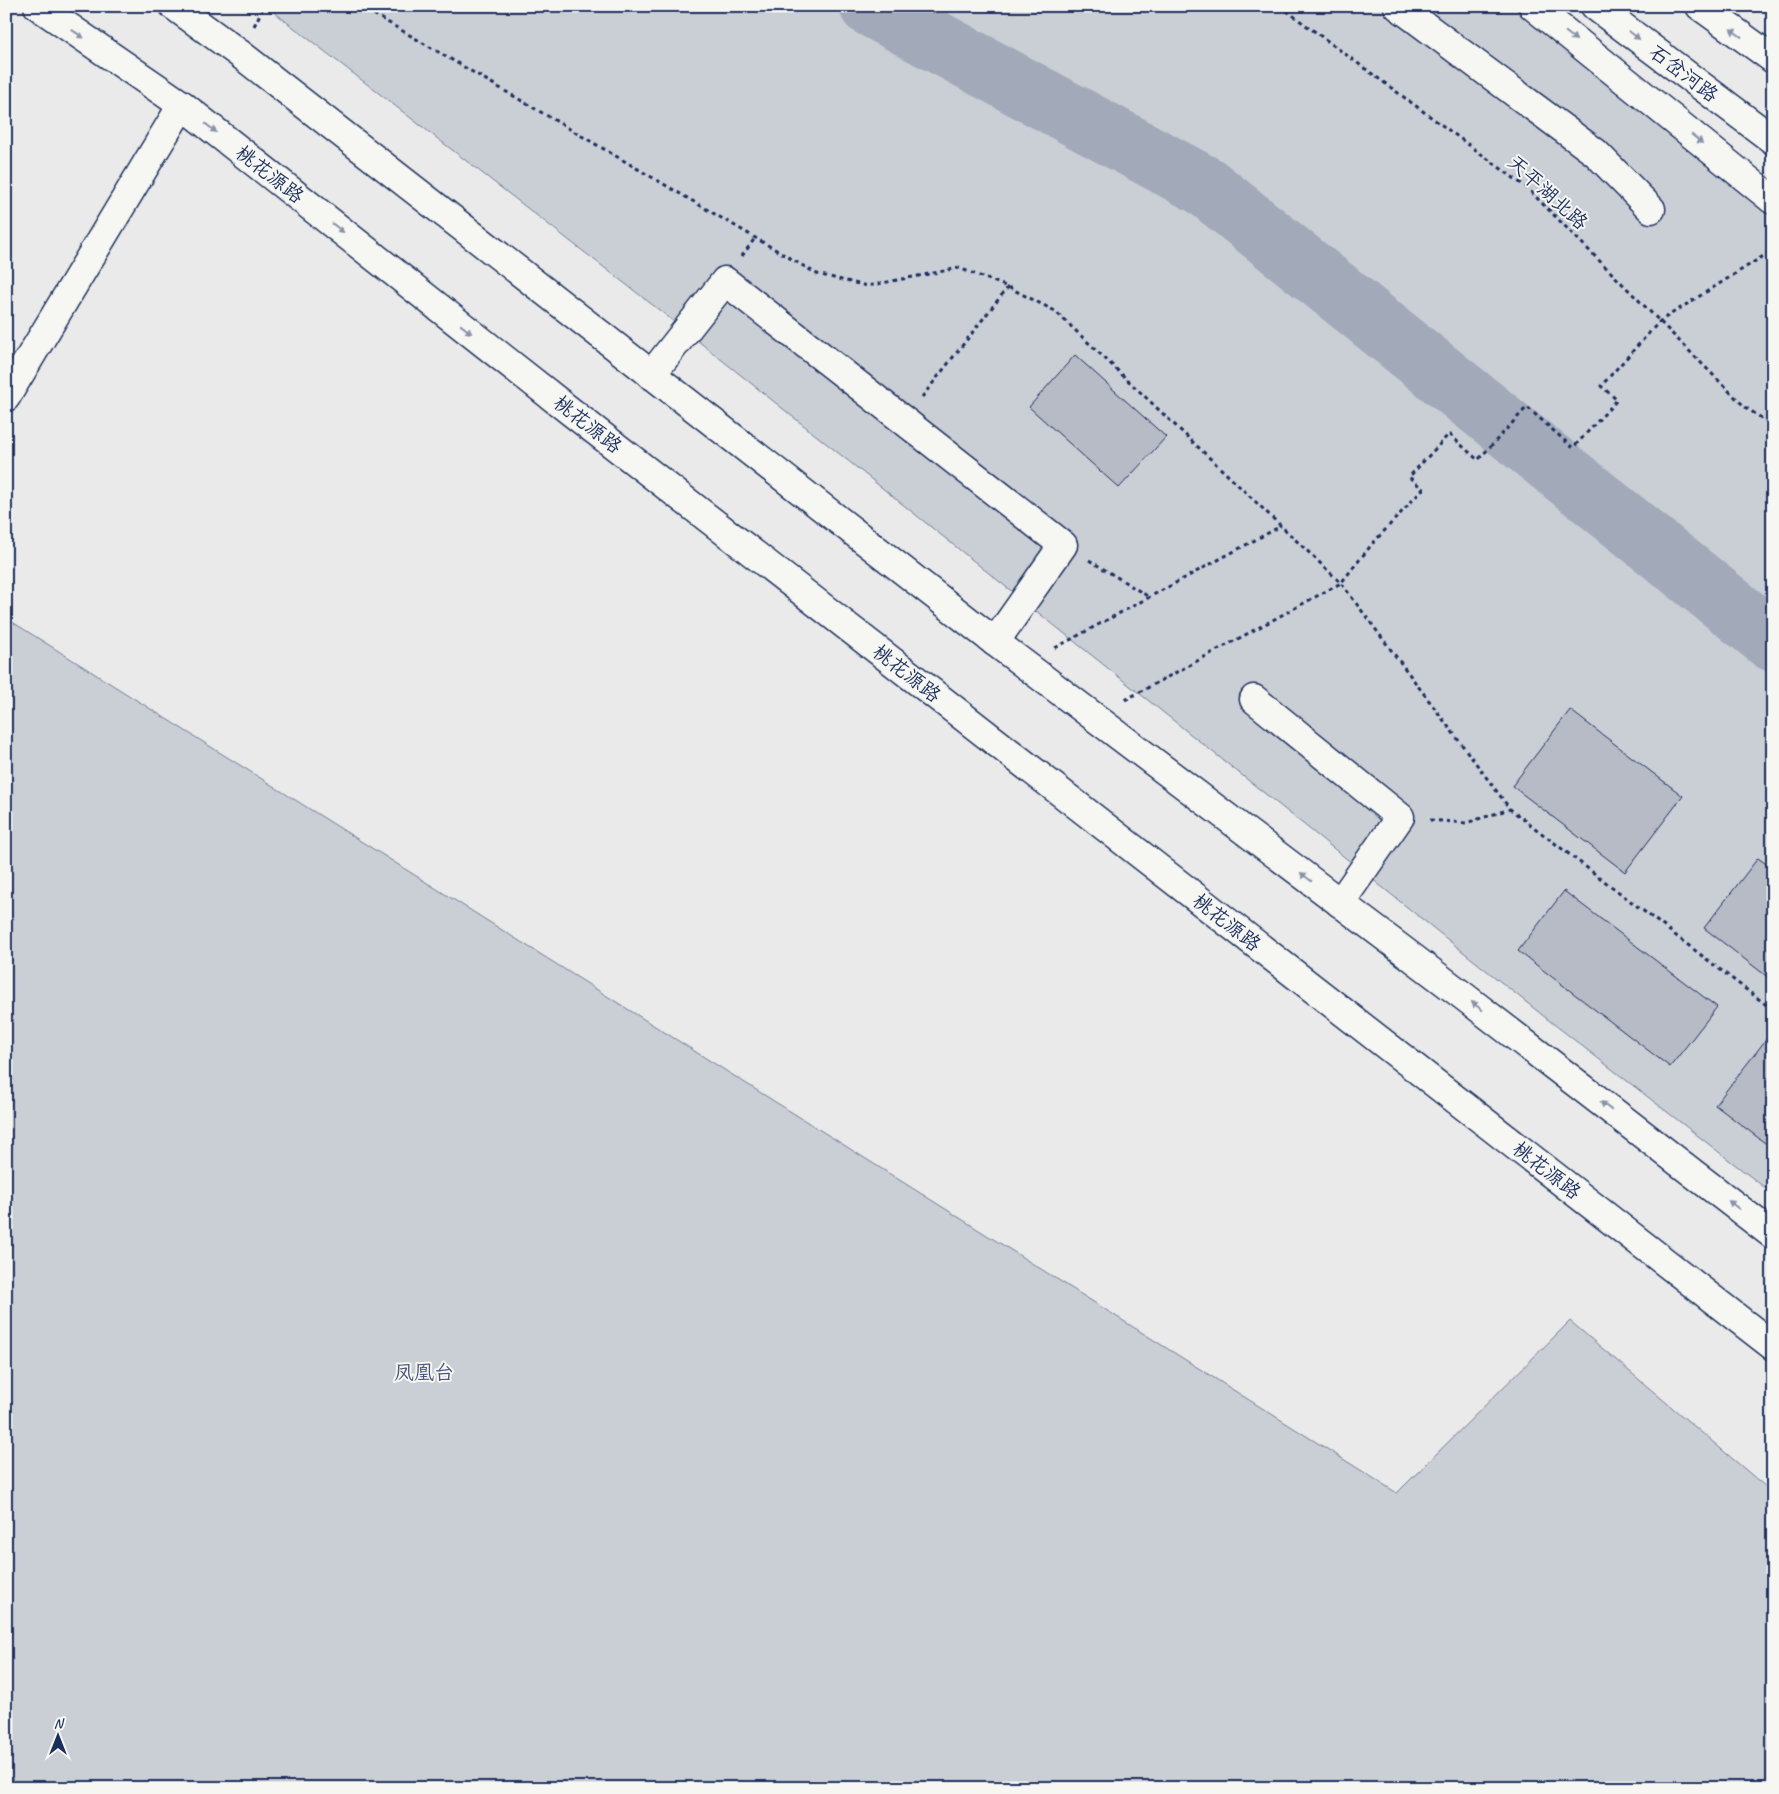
<svg xmlns="http://www.w3.org/2000/svg" width="1779" height="1794" font-family="Caveat,'LXGW WenKai TC',sans-serif">
  <style>
    .green { fill: #caced5; stroke: #727e9a }
    .lines { fill: none; stroke-linecap: round; stroke-linejoin: round }
    .river { stroke: #a2aaba; stroke-width: 61 }
    .building { fill: #b6bbc6; stroke: #1b2f5e }
    .minor-casing { stroke: #1b2f5e; stroke-width: 31 }
    .major-casing { stroke: #1b2f5e; stroke-width: 31 }
    .path { stroke: #1b2f5e; stroke-width: 3; stroke-dasharray: 4 4; stroke-linecap: butt }
    .minor { stroke: #f6f6f2; stroke-width: 28 }
    .major { stroke: #f6f6f2; stroke-width: 28 }
    .oneway { fill: #8892a8 }
    .labels { text-anchor: middle; stroke-width: 4; stroke-linejoin: round; paint-order: stroke }
    .street-label { font-size: 20px; fill: #1b2f5e; stroke: #f6f6f2 }
    .park-label { font-size: 20px; fill: #47577c; stroke: #f6f6f2 }
  </style>
  <rect width="100%" height="100%" fill="#e9eae9"/>
  <filter id="ink" filterUnits="userSpaceOnUse"><feTurbulence type="fractalNoise" baseFrequency=".02" numOctaves="2"/><feDisplacementMap in="SourceGraphic" scale="10" xChannelSelector="R" yChannelSelector="G"/><feConvolveMatrix kernelMatrix="1 2 1 2 8 2 1 2 1" color-interpolation-filters="sRGB"/></filter>
  <g filter="url(#ink)">
    <g class="green">
      <path d="M 266,6 L 1512,6 L 1773,218 L 1773,1194 L 1546,1018 L 663,313 Z"/>
      <path d="M 6,618 L 1397,1493 L 1570,1321 L 1773,1493 L 1773,1788 L 6,1788 Z"/>
    </g>
    <g class="lines">
      <path class="river" d="M 870,6 L 1205,186 L 1773,641"/>
    </g>
    <g class="building">
      <path d="M 1075,355 L 1166,437 L 1119,488 L 1029,407 Z"/>
      <path d="M 1570,710 L 1683,796 L 1625,872 L 1512,786 Z"/>
      <path d="M 1758,858 L 1773,869 L 1773,981 L 1704,928 Z"/>
      <path d="M 1564,891 L 1717,1007 L 1670,1067 L 1518,951 Z"/>
      <path d="M 1768,1037 L 1773,1040 L 1773,1149 L 1715,1105 Z"/>
    </g>
    <g class="lines">
      <g class="minor-casing">
        <g id="minor">
          <path d="M 1398,6 L 1596,153 L 1651,209"/>
          <path d="M 1533,6 L 1773,200"/>
          <path d="M 651,375 L 725,281 L 1063,545 L 995,642"/>
          <path d="M 6,397 L 182,105"/>
          <path d="M 1254,699 L 1400,817 L 1340,903"/>
        </g>
      </g>
      <g class="major-casing">
        <g id="major">
          <path d="M 38,6 L 182,105 L 570,411 L 1773,1346"/>
          <path d="M 174,6 L 240,54 L 995,642 L 1466,998 L 1773,1235"/>
          <path d="M 1595,6 L 1773,140"/>
          <path d="M 1700,6 L 1773,59"/>
        </g>
      </g>
      <g class="path">
        <path d="M 360,6 L 817,274 L 867,286 L 959,268 L 1008,287 L 1055,311 L 1341,583 L 1510,809 L 1773,1010"/>
        <path d="M 1280,6 L 1526,187 L 1745,407 L 1773,426"/>
        <path d="M 254,26 L 264,6"/>
        <path d="M 742,256 L 755,238"/>
        <path d="M 922,397 L 1008,287"/>
        <path d="M 1089,560 L 1149,597"/>
        <path d="M 1055,648 L 1281,526"/>
        <path d="M 1125,700 L 1341,583 L 1373,543 L 1423,489 L 1409,477 L 1449,434 L 1478,460 L 1527,407 L 1573,448 L 1617,400 L 1601,386 L 1660,321 L 1773,250"/>
        <path d="M 1430,820 L 1466,823 L 1510,809"/>
      </g>
      <use href="#minor" class="minor"/>
      <use href="#major" class="major"/>
    </g>
    <defs><path id="oneway-solid" d="M-6-.8H1V-3.2L6.5 0L1 3.2V.8H-6Z" transform="scale(1.25)"/></defs>
    <g class="oneway">
      <use href="#oneway-solid" transform="translate(1736 33) rotate(-144)"/>
      <use href="#oneway-solid" transform="translate(78 34) rotate(34)"/>
      <use href="#oneway-solid" transform="translate(1634 35) rotate(37)"/>
      <use href="#oneway-solid" transform="translate(1571 36) rotate(38)"/>
      <use href="#oneway-solid" transform="translate(211 128) rotate(38)"/>
      <use href="#oneway-solid" transform="translate(1697 139) rotate(39)"/>
      <use href="#oneway-solid" transform="translate(338 228) rotate(38)"/>
      <use href="#oneway-solid" transform="translate(466 329) rotate(38)"/>
      <use href="#oneway-solid" transform="translate(1306 877) rotate(-143)"/>
      <use href="#oneway-solid" transform="translate(1477 1006) rotate(-142)"/>
      <use href="#oneway-solid" transform="translate(1606 1106) rotate(-142)"/>
      <use href="#oneway-solid" transform="translate(1734 1205) rotate(-142)"/>
    </g>
  </g>
  <g class="labels">
    <g class="street-label">
      <text transform="translate(1684 73) rotate(37)" y="7">石岔河路</text>
      <text transform="translate(270 174) rotate(38)" y="7">桃花源路</text>
      <text transform="translate(1548 192) rotate(42)" y="7">天平湖北路</text>
      <text transform="translate(588 424) rotate(38)" y="7">桃花源路</text>
      <text transform="translate(907 673) rotate(38)" y="7">桃花源路</text>
      <text transform="translate(1227 922) rotate(38)" y="7">桃花源路</text>
      <text transform="translate(1547 1170) rotate(38)" y="7">桃花源路</text>
    </g>
    <g class="park-label">
      <text x="424" y="1379">凤凰台</text>
    </g>
  </g>
  <rect width="1779" height="1794" fill="none" stroke="#f6f6f2" stroke-width="25"/>
  <rect x="12" y="12" width="1754" height="1769" fill="none" stroke="#1b2f5e" stroke-width="2" filter="url(#ink)"/>
  <g transform="translate(58 1736)" stroke="#f6f6f2" stroke-width="4" paint-order="stroke">
  <path d="M0-4L9 19L0 12L-9 19Z" fill="#1b2f5e"/>
  <text y="-8" font-size="14" font-weight="bold" text-anchor="middle" fill="#1b2f5e">N</text>
  </g>
</svg>
